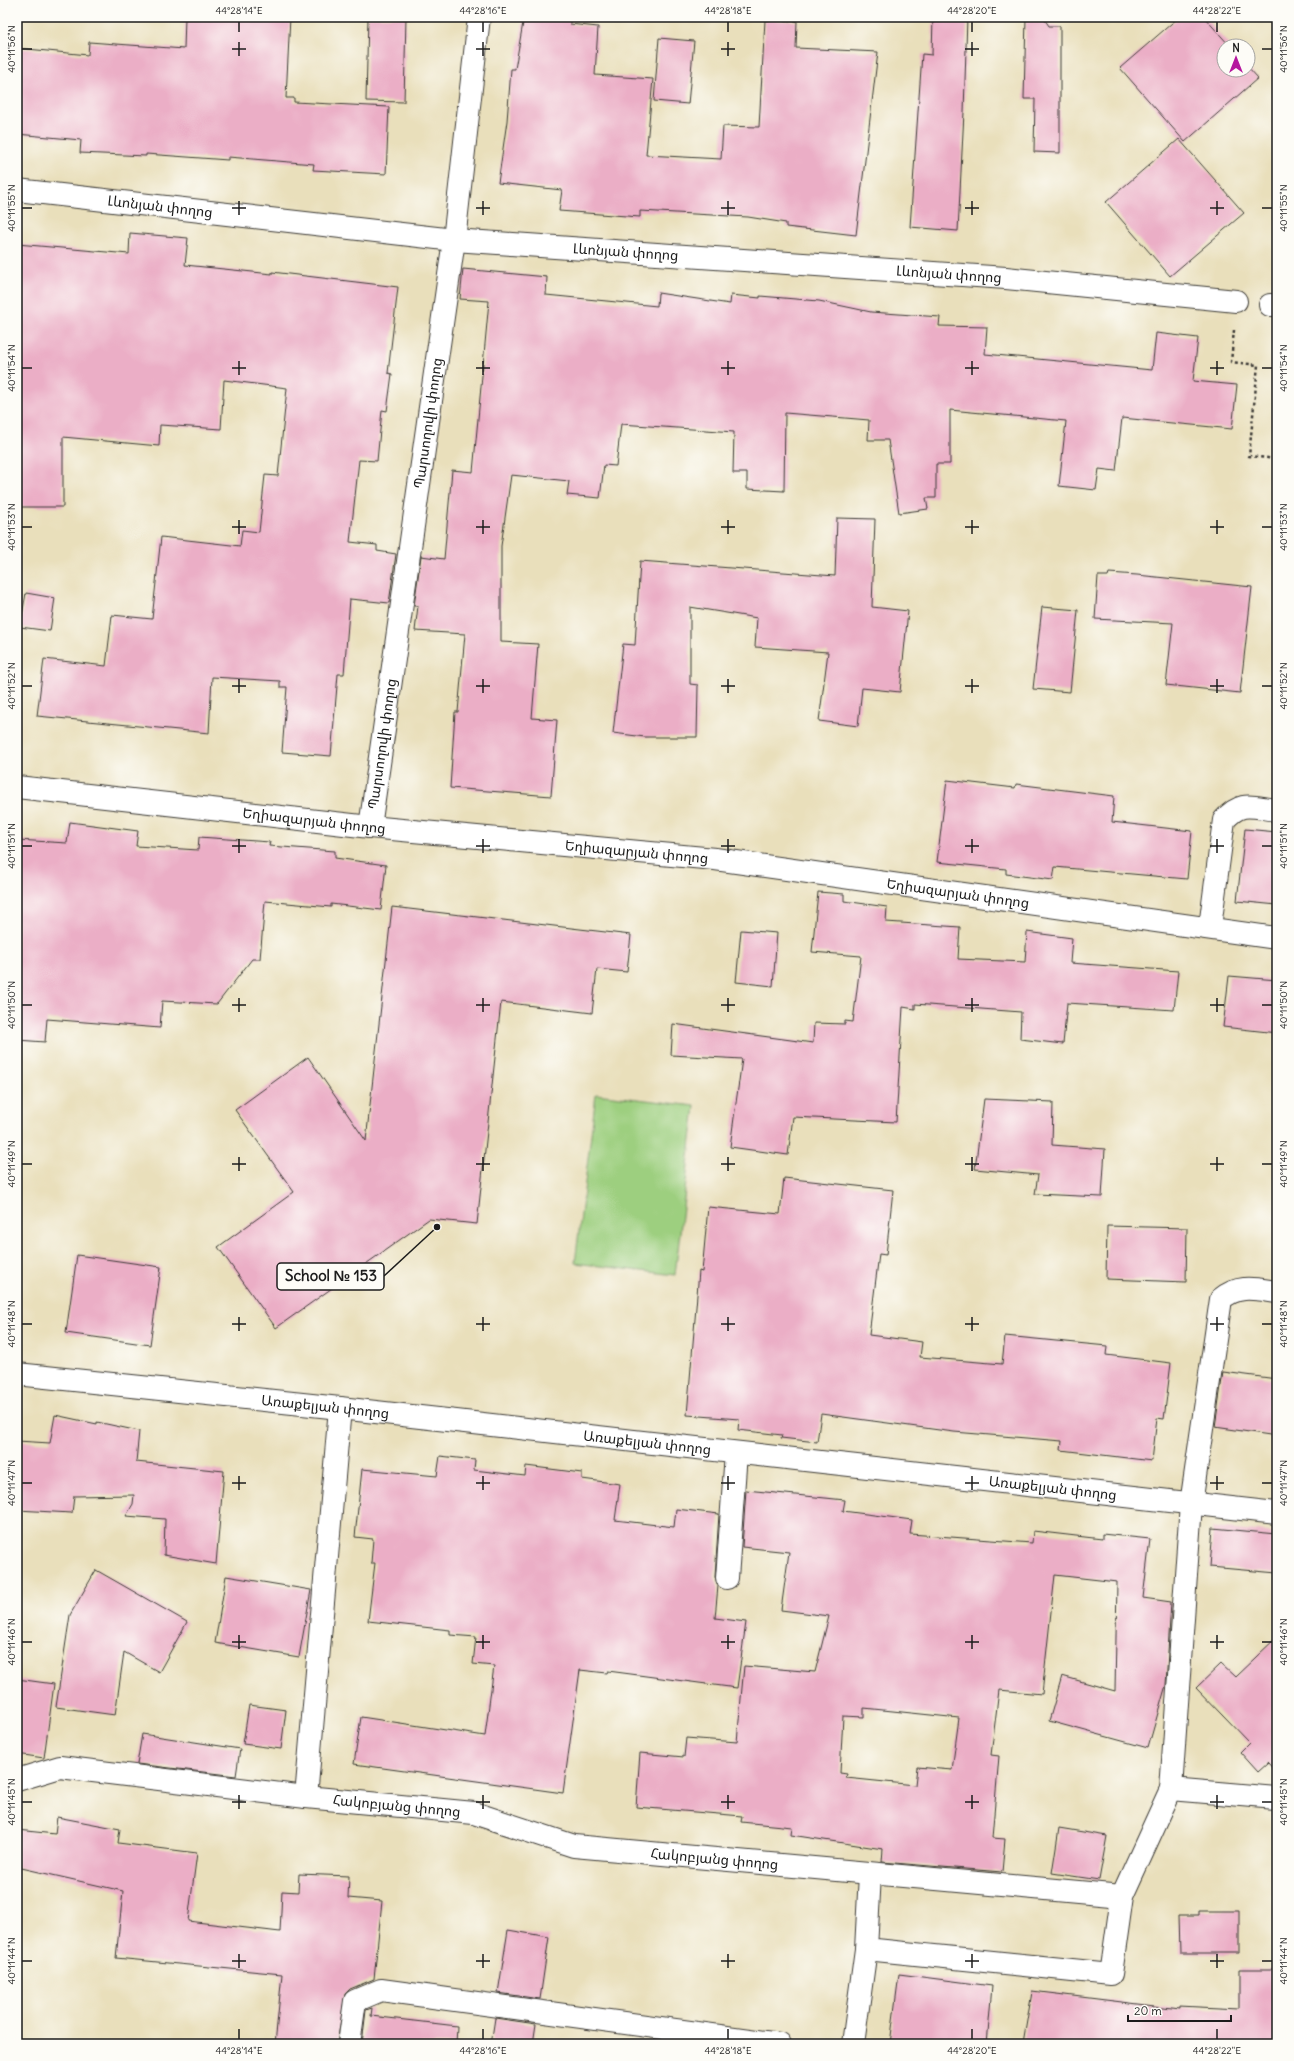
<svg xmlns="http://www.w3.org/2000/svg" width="1294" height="2061" font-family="Delius,'Noto Sans Armenian',sans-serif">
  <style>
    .green { fill: #9dcf7f; stroke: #5c764e }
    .building { fill: #ebaec6; fill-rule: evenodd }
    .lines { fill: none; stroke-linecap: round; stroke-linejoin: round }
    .minor-casing { stroke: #3b3934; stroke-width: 24 }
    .path { stroke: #3b3934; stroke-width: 2.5; stroke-dasharray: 3 3; stroke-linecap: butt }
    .minor { stroke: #fff; stroke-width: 22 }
    .ticks { fill: none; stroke: #1c1c1c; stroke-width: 1.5 }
    .labels { text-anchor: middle; stroke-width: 3.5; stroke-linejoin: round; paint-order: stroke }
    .street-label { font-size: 14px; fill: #1c1c1c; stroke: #fdfcf7 }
    .leader { fill: none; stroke: #1c1c1c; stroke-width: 1.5 }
    .callout-dot { fill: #1c1c1c; stroke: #fdfcf7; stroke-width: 1.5 }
    .callout { fill: #fdfcf7; stroke: #1c1c1c; stroke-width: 1.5 }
    .callout-label { font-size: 15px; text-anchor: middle; font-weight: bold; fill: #1c1c1c }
    .neatline { fill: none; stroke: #1c1c1c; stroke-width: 1.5 }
    .ticks-label { font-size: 10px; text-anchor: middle; fill: #1c1c1c }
  </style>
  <rect width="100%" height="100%" fill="#fdfcf7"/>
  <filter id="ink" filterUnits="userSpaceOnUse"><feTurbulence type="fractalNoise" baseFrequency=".025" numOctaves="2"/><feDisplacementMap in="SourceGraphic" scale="8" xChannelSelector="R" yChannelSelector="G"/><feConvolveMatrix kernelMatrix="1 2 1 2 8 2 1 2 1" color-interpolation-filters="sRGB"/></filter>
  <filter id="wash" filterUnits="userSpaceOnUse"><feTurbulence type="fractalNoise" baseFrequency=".012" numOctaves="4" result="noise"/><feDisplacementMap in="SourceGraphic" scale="16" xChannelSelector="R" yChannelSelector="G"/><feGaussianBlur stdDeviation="0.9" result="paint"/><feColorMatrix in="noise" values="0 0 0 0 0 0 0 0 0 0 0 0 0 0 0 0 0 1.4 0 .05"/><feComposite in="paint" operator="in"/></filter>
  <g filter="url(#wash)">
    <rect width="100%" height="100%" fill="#e9dfbb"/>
    <path class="green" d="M 596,1094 L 695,1106 L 675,1275 L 575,1263 Z"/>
    <g id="blocks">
      <g class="building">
        <path d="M 185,17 L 290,17 L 286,98 L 294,98 L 294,102 L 389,107 L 386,174 L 313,170 L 314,164 L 228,157 L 228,160 L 146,154 L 146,156 L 80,153 L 81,140 L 17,134 L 17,48 L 88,55 L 89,42 L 184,49 Z"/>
        <path d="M 368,17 L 406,17 L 404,102 L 366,101 Z"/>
        <path d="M 524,17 L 570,17 L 570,24 L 598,27 L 595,75 L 653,79 L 646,155 L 721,159 L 723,126 L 759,127 L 765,20 L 797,21 L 796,48 L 878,52 L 856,235 L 786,227 L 786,223 L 748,217 L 640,211 L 640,217 L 559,211 L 562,190 L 498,183 L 507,121 L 511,69 L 515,69 Z"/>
        <path d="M 933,17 L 967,17 L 964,112 L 958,231 L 910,227 L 922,54 L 932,55 Z"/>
        <path d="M 1026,17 L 1043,17 L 1049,26 L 1060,26 L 1060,153 L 1034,152 L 1035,99 L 1024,99 Z"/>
        <path d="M 1179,17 L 1204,17 L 1230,46 L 1224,46 L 1224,70 L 1248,70 L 1248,67 L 1258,78 L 1185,142 L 1120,68 Z"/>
        <path d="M 659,38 L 694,41 L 688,104 L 654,101 Z"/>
        <path d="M 1179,139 L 1244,213 L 1170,276 L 1106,202 Z"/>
        <path d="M 130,233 L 188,238 L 185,265 L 272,274 L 272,272 L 398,287 L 388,373 L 392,374 L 387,411 L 382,410 L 377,461 L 359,460 L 350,542 L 377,545 L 377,551 L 396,554 L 389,603 L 350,599 L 344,674 L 338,674 L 331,756 L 282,752 L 287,687 L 280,687 L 280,681 L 212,677 L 209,733 L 37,716 L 44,659 L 106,666 L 112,615 L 152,619 L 161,537 L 240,546 L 242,530 L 259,532 L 265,475 L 278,476 L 287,388 L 224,380 L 221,429 L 160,425 L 159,446 L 63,437 L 63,507 L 17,507 L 17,244 L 129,254 Z"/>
        <path d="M 463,269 L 547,277 L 546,295 L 657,306 L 658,293 L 730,304 L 731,295 L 760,298 L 760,296 L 819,301 L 871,312 L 940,317 L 939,326 L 987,327 L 985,354 L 1152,370 L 1156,333 L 1198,338 L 1193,381 L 1237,385 L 1232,429 L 1122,418 L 1116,471 L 1099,469 L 1096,490 L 1059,486 L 1066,421 L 950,410 L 950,464 L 936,464 L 936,498 L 926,498 L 928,509 L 899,513 L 888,440 L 868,440 L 869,420 L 785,413 L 784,491 L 747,489 L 747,473 L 733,473 L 734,432 L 621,424 L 616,466 L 604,465 L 600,498 L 567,495 L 569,481 L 511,475 L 501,546 L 501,642 L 538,644 L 532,718 L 557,720 L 551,796 L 450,788 L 455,712 L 458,712 L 465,634 L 415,631 L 418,606 L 414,606 L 421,556 L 444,559 L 452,470 L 473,472 L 489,301 L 460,299 Z"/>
        <path d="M 837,518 L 875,519 L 872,607 L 908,611 L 900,692 L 862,688 L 858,726 L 819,721 L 828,652 L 755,647 L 757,618 L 690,607 L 690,684 L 698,685 L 697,737 L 645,737 L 613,733 L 623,644 L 635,645 L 640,561 L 835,576 Z"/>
        <path d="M 1109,573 L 1137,575 L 1252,587 L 1240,693 L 1166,685 L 1173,623 L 1095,619 L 1098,576 L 1108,576 Z"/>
        <path d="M 26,593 L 55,598 L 50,631 L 20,627 Z"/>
        <path d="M 1042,607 L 1078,610 L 1070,692 L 1033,689 Z"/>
        <path d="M 947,780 L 1015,788 L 1016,784 L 1114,796 L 1112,822 L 1192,831 L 1187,879 L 1055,867 L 1053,880 L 1006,874 L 1006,869 L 937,862 Z"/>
        <path d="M 70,822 L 138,831 L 136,846 L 198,850 L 199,837 L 270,842 L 269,846 L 335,851 L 335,858 L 386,865 L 381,910 L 331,904 L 331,907 L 265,901 L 260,959 L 252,959 L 217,1004 L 162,1001 L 160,1028 L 47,1019 L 45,1042 L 17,1040 L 17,840 L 67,843 Z"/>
        <path d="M 1245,829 L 1277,832 L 1277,905 L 1237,901 Z"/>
        <path d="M 818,892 L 844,894 L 844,901 L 887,907 L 886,922 L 960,927 L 958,959 L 1025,962 L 1027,932 L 1072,938 L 1070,963 L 1178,971 L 1174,1010 L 1067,1003 L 1063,1044 L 1020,1039 L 1021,1012 L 915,1004 L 915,1009 L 903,1007 L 896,1122 L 793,1117 L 788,1155 L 730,1147 L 742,1059 L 671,1055 L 673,1024 L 813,1043 L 814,1023 L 845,1024 L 845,1021 L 853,1022 L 861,956 L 812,952 Z"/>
        <path d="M 392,907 L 631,935 L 627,972 L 597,969 L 592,1013 L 501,1002 L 477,1224 L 429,1219 L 276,1328 L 218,1247 L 294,1192 L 235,1110 L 308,1057 L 366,1141 Z"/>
        <path d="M 741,930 L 777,933 L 773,986 L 736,982 Z"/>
        <path d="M 1229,976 L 1277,980 L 1277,1033 L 1223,1027 Z"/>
        <path d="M 984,1099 L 1053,1102 L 1052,1145 L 1105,1149 L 1102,1197 L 1035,1194 L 1038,1175 L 975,1169 Z"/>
        <path d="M 784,1178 L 893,1190 L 886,1255 L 879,1254 L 869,1335 L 922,1342 L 920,1357 L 1002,1364 L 1005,1336 L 1107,1346 L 1106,1355 L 1171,1363 L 1164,1419 L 1157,1418 L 1152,1461 L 1061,1450 L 1062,1441 L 954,1432 L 821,1414 L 817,1442 L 781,1438 L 782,1435 L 738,1430 L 739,1419 L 687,1415 L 699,1271 L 702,1272 L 708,1207 L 780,1214 Z"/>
        <path d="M 1107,1226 L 1187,1228 L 1186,1282 L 1106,1279 Z"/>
        <path d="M 77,1255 L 161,1267 L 150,1345 L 66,1333 Z"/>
        <path d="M 1223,1372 L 1277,1379 L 1277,1436 L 1215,1427 Z"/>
        <path d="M 55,1415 L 97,1424 L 97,1422 L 139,1431 L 136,1462 L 224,1471 L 216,1564 L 164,1555 L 165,1519 L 126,1516 L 133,1504 L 134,1495 L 74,1496 L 72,1513 L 17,1510 L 17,1441 L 50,1443 Z"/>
        <path d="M 440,1456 L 475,1460 L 474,1470 L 525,1476 L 526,1466 L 582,1473 L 582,1479 L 620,1484 L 615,1520 L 674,1527 L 676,1509 L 719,1514 L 715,1577 L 718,1586 L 715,1618 L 746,1622 L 737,1688 L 608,1671 L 607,1673 L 580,1670 L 563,1793 L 354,1764 L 361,1717 L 485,1736 L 494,1666 L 473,1664 L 476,1637 L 450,1635 L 450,1630 L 368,1621 L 375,1563 L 371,1563 L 373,1539 L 355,1537 L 362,1469 L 437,1476 Z"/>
        <path d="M 746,1490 L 845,1500 L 843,1511 L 912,1520 L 910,1534 L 1032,1543 L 1033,1531 L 1102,1539 L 1102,1534 L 1150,1539 L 1143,1598 L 1171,1602 L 1166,1685 L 1148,1748 L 1049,1721 L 1062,1676 L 1115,1691 L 1117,1582 L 1055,1575 L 1042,1694 L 999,1690 L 991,1755 L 999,1756 L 992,1838 L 1005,1839 L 1002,1872 L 882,1862 L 883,1849 L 791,1835 L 792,1827 L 741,1822 L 742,1816 L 636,1807 L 640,1753 L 684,1757 L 686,1738 L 737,1742 L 744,1666 L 815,1672 L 829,1616 L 781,1610 L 789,1552 L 742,1547 ZM 864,1708 L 959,1718 L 952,1770 L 917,1767 L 915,1785 L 846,1778 L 847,1774 L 840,1773 L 843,1716 L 864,1717 Z"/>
        <path d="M 1213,1528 L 1277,1534 L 1277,1573 L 1210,1567 Z"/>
        <path d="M 96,1570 L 187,1622 L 159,1672 L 124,1652 L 115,1715 L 56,1707 L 70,1615 Z"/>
        <path d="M 226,1576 L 311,1590 L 299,1657 L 215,1643 Z"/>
        <path d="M 1277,1637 L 1277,1773 L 1268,1763 L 1258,1772 L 1240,1752 L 1249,1743 L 1196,1688 L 1221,1664 L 1235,1677 Z"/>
        <path d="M 17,1679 L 54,1684 L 44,1758 L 17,1754 Z"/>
        <path d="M 249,1705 L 286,1710 L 281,1749 L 243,1744 Z"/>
        <path d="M 142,1734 L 240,1749 L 236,1776 L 137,1764 Z"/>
        <path d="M 57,1817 L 120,1829 L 118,1843 L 197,1853 L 188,1921 L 280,1932 L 282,1891 L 298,1892 L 299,1874 L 349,1876 L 348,1898 L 382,1901 L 374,1979 L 350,1989 L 345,1994 L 337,2044 L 275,2044 L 282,1974 L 116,1958 L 123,1891 L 17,1867 L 17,1830 L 55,1834 Z"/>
        <path d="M 1059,1828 L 1107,1836 L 1099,1880 L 1052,1873 Z"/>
        <path d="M 1199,1911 L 1239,1911 L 1239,1954 L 1179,1954 L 1178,1915 L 1199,1915 Z"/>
        <path d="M 508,1930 L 549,1937 L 540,1999 L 498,1993 Z"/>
        <path d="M 1239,1969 L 1277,1969 L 1277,2044 L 1023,2044 L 1032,1991 L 1179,2009 L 1179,2007 L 1239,2010 Z"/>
        <path d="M 899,1974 L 992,1986 L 987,2044 L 890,2044 Z"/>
        <path d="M 372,2008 L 371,2016 L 457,2026 L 456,2044 L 362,2044 L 366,2010 Z"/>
        <path d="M 495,2018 L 536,2024 L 533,2044 L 491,2044 Z"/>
      </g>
    </g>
  </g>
  <g filter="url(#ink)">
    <use href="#blocks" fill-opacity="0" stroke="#3b3934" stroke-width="1"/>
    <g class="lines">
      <g class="minor-casing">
        <g id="minor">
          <path id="s1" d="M 17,190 L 454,240 L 1006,278 L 1236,301"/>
          <path d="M 1270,305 L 1277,305"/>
          <path id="s2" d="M 17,787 L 370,827 L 715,859 L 1277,938"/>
          <path id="s3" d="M 370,827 L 454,240 L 479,17"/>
          <path d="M 1210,927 L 1224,820 C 1242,800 1251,807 1277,810"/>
          <path id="s4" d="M 17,1374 L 340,1408 L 1277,1513"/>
          <path d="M 727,1578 L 736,1453"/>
          <path id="s5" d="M 17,1780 L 60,1767 L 306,1797 L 474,1813 L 574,1846 L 1122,1896"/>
          <path d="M 1171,1789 L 1191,1504 L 1221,1299 C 1239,1284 1255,1289 1277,1292"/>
          <path d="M 306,1797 L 340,1408"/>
          <path d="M 870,1874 L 866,1949 L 1111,1974 L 1122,1896 L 1171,1789 L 1277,1798"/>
          <path d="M 349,2044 L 355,2001 L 381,1990 L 780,2044"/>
          <path d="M 853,2044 L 866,1949"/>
        </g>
      </g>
      <path class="path" d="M 1234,330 L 1231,362 L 1258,365 L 1249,456 L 1277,459"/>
      <use href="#minor" class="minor"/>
    </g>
  </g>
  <path class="ticks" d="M 239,22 L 239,32M 483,22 L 483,32M 728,22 L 728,32M 972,22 L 972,32M 1217,22 L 1217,32M 239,42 L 239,56M 483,42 L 483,56M 728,42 L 728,56M 972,42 L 972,56M 22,49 L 32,49M 232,49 L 246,49M 476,49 L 490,49M 721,49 L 735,49M 965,49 L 979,49M 1262,49 L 1272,49M 239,201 L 239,215M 483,201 L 483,215M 728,201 L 728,215M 972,201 L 972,215M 1217,201 L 1217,215M 22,208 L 32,208M 232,208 L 246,208M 476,208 L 490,208M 721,208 L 735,208M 965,208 L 979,208M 1210,208 L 1224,208M 1262,208 L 1272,208M 239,361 L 239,375M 483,361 L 483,375M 728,361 L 728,375M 972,361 L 972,375M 1217,361 L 1217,375M 22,368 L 32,368M 232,368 L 246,368M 476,368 L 490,368M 721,368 L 735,368M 965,368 L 979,368M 1210,368 L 1224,368M 1262,368 L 1272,368M 239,520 L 239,534M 483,520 L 483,534M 728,520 L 728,534M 972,520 L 972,534M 1217,520 L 1217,534M 22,527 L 32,527M 232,527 L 246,527M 476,527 L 490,527M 721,527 L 735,527M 965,527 L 979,527M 1210,527 L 1224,527M 1262,527 L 1272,527M 239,679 L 239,693M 483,679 L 483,693M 728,679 L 728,693M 972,679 L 972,693M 1217,679 L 1217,693M 22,686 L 32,686M 232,686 L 246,686M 476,686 L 490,686M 721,686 L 735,686M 965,686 L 979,686M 1210,686 L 1224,686M 1262,686 L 1272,686M 239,839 L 239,853M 483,839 L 483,853M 728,839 L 728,853M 972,839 L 972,853M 1217,839 L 1217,853M 22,846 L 32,846M 232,846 L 246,846M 476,846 L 490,846M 721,846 L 735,846M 965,846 L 979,846M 1210,846 L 1224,846M 1262,846 L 1272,846M 239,998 L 239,1012M 483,998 L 483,1012M 728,998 L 728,1012M 972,998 L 972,1012M 1217,998 L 1217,1012M 22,1005 L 32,1005M 232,1005 L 246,1005M 476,1005 L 490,1005M 721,1005 L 735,1005M 965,1005 L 979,1005M 1210,1005 L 1224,1005M 1262,1005 L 1272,1005M 239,1157 L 239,1171M 483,1157 L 483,1171M 728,1157 L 728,1171M 972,1157 L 972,1171M 1217,1157 L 1217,1171M 22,1164 L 32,1164M 232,1164 L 246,1164M 476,1164 L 490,1164M 721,1164 L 735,1164M 965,1164 L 979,1164M 1210,1164 L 1224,1164M 1262,1164 L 1272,1164M 239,1317 L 239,1331M 483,1317 L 483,1331M 728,1317 L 728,1331M 972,1317 L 972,1331M 1217,1317 L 1217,1331M 22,1324 L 32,1324M 232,1324 L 246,1324M 476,1324 L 490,1324M 721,1324 L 735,1324M 965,1324 L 979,1324M 1210,1324 L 1224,1324M 1262,1324 L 1272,1324M 239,1476 L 239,1490M 483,1476 L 483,1490M 728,1476 L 728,1490M 972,1476 L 972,1490M 1217,1476 L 1217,1490M 22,1483 L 32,1483M 232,1483 L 246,1483M 476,1483 L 490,1483M 721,1483 L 735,1483M 965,1483 L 979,1483M 1210,1483 L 1224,1483M 1262,1483 L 1272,1483M 239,1635 L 239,1649M 483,1635 L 483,1649M 728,1635 L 728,1649M 972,1635 L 972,1649M 1217,1635 L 1217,1649M 22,1642 L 32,1642M 232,1642 L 246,1642M 476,1642 L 490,1642M 721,1642 L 735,1642M 965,1642 L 979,1642M 1210,1642 L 1224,1642M 1262,1642 L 1272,1642M 239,1795 L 239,1809M 483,1795 L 483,1809M 728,1795 L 728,1809M 972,1795 L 972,1809M 1217,1795 L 1217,1809M 22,1802 L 32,1802M 232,1802 L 246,1802M 476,1802 L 490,1802M 721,1802 L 735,1802M 965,1802 L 979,1802M 1210,1802 L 1224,1802M 1262,1802 L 1272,1802M 239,1954 L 239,1968M 483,1954 L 483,1968M 728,1954 L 728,1968M 972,1954 L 972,1968M 1217,1954 L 1217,1968M 22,1961 L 32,1961M 232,1961 L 246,1961M 476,1961 L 490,1961M 721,1961 L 735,1961M 965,1961 L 979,1961M 1210,1961 L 1224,1961M 1262,1961 L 1272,1961M 239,2029 L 239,2039M 483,2029 L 483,2039M 728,2029 L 728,2039M 972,2029 L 972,2039M 1217,2029 L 1217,2039"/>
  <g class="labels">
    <g class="street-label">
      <text dy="5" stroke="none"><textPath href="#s1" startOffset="144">Լևոնյան փողոց</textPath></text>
      <text dy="5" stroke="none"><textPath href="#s1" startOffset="612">Լևոնյան փողոց</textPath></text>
      <text dy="5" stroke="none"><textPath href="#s1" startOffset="936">Լևոնյան փողոց</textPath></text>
      <text dy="5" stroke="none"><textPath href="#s3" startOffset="408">Պարսողովի փողոց</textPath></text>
      <text dy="5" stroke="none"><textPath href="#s3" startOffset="84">Պարսողովի փողոց</textPath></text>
      <text dy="5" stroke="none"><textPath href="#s2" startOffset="299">Եղիազարյան փողոց</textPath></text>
      <text dy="5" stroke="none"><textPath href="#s2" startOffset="623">Եղիազարյան փողոց</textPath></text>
      <text dy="5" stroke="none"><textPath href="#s2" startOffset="947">Եղիազարյան փողոց</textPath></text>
      <text dy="5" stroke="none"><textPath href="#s4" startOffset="310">Առաքելյան փողոց</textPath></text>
      <text dy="5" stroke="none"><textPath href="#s4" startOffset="634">Առաքելյան փողոց</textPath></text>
      <text dy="5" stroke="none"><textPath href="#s4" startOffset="1042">Առաքելյան փողոց</textPath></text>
      <text dy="5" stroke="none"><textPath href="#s5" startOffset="384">Հակոբյանց փողոց</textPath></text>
      <text dy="5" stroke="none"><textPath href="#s5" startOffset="708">Հակոբյանց փողոց</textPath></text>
    </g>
  </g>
  <path class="leader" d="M437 1227L384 1276"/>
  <circle class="callout-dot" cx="437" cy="1227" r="4"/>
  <rect class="callout" x="277" y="1263" width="107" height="27" rx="4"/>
  <g class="callout-label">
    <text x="331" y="1281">School № 153</text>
  </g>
  <rect width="1294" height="2061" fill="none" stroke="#fdfcf7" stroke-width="44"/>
  <g transform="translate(1236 58)"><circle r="19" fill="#fdfcf7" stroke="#a3a29f"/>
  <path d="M0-3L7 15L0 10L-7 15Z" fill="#b5179e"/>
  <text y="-6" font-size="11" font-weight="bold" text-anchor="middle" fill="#1c1c1c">N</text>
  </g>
  <path d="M1128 2015v6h103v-6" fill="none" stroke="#1c1c1c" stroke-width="2"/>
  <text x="1134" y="2015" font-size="12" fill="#1c1c1c" stroke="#fdfcf7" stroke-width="3" paint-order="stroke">20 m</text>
  <rect x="22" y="22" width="1250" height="2017" class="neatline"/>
  <g class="ticks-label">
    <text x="239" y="14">44°28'14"E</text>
    <text x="483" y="14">44°28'16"E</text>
    <text x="728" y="14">44°28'18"E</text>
    <text x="972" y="14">44°28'20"E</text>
    <text x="1217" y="14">44°28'22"E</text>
    <text transform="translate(11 49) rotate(-90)" y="4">40°11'56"N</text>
    <text transform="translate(1283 49) rotate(-90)" y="4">40°11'56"N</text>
    <text transform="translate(11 208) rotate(-90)" y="4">40°11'55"N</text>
    <text transform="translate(1283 208) rotate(-90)" y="4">40°11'55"N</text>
    <text transform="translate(11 368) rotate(-90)" y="4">40°11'54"N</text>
    <text transform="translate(1283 368) rotate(-90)" y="4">40°11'54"N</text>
    <text transform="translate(11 527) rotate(-90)" y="4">40°11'53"N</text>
    <text transform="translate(1283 527) rotate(-90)" y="4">40°11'53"N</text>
    <text transform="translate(11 686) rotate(-90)" y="4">40°11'52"N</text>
    <text transform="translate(1283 686) rotate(-90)" y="4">40°11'52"N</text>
    <text transform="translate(11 846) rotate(-90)" y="4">40°11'51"N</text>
    <text transform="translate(1283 846) rotate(-90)" y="4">40°11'51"N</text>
    <text transform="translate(11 1005) rotate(-90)" y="4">40°11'50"N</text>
    <text transform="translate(1283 1005) rotate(-90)" y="4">40°11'50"N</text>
    <text transform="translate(11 1164) rotate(-90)" y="4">40°11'49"N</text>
    <text transform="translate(1283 1164) rotate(-90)" y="4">40°11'49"N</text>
    <text transform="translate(11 1324) rotate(-90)" y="4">40°11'48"N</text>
    <text transform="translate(1283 1324) rotate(-90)" y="4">40°11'48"N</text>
    <text transform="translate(11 1483) rotate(-90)" y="4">40°11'47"N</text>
    <text transform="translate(1283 1483) rotate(-90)" y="4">40°11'47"N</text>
    <text transform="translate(11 1642) rotate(-90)" y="4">40°11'46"N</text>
    <text transform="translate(1283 1642) rotate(-90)" y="4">40°11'46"N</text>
    <text transform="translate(11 1802) rotate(-90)" y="4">40°11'45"N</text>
    <text transform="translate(1283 1802) rotate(-90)" y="4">40°11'45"N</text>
    <text transform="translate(11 1961) rotate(-90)" y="4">40°11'44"N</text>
    <text transform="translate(1283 1961) rotate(-90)" y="4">40°11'44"N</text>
    <text x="239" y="2054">44°28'14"E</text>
    <text x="483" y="2054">44°28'16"E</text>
    <text x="728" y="2054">44°28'18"E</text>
    <text x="972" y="2054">44°28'20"E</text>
    <text x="1217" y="2054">44°28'22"E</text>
  </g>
</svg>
